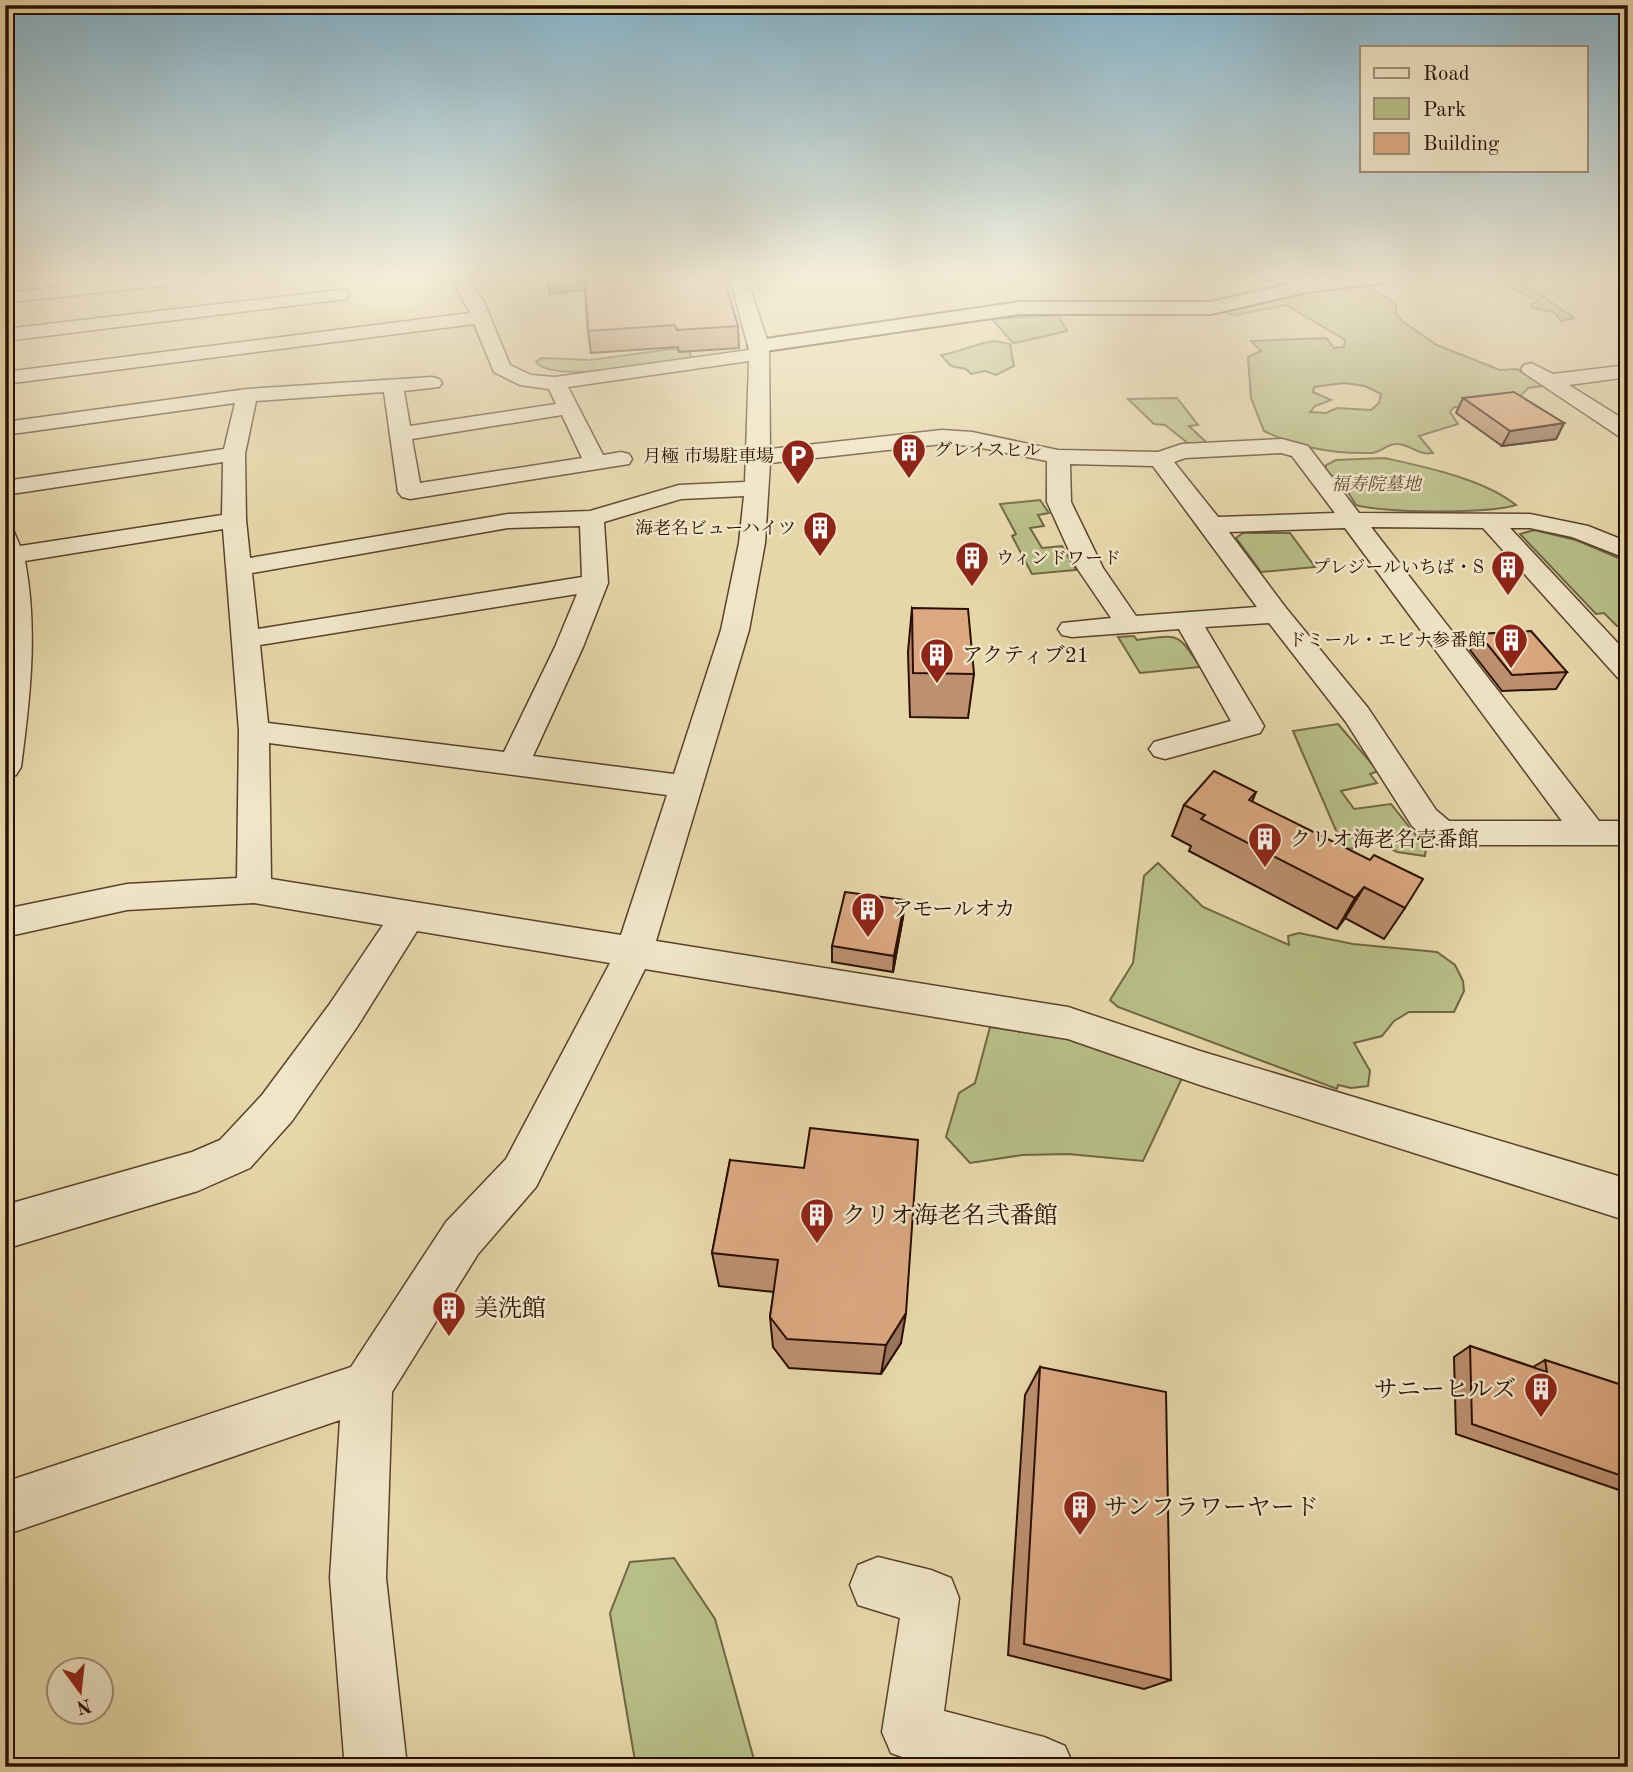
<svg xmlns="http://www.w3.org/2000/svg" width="1633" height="1772" font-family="'Old Standard TT','Noto Serif JP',serif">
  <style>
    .green { fill: #b7be86; stroke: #706643; stroke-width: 2; fill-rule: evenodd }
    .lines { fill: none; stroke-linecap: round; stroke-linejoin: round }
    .street-casing { stroke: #59412a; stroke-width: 3 }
    .secondary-casing { stroke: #2a0f00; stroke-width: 4 }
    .street { fill: #efe5c7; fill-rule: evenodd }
    .secondary { fill: #efe5c7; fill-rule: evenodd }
    .wall { fill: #bc9070; stroke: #2a0f00; stroke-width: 2 }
    .shaded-wall { fill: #99765b; stroke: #2a0f00; stroke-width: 2 }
    .building { fill: #dba882; stroke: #2a0f00; stroke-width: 2 }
    .labels { text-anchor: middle; stroke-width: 5; stroke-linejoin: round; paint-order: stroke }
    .far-poi-label { font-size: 18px; fill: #2a0f00; stroke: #efe5c7; text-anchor: end }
    .far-park-label { font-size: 18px; font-style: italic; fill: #5b4c2f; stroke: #efe5c7 }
    .poi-label { font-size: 21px; fill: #2a0f00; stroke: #efe5c7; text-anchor: start }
    .near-poi-label { font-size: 24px; fill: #2a0f00; stroke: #efe5c7; text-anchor: start }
  </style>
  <rect width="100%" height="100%" fill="#e6d7a9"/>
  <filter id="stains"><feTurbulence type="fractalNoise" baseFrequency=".00286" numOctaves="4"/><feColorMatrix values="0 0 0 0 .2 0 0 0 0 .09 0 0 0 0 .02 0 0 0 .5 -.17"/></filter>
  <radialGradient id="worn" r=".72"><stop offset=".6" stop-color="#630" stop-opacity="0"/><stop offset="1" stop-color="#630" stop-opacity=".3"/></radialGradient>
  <g class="green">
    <path d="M 1464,275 L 1504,275 L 1532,289 L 1574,318 L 1561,321 L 1554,312 L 1533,308 L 1531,304 L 1540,301 L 1508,287 L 1509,281 L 1503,278 L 1470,279 Z"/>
    <path d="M 1362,286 C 1376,289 1386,295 1396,306 L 1396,313 L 1402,321 L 1437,345 L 1500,370 L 1516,369 L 1550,385 L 1528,388 C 1513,408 1477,410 1454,407 L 1450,412 L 1458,424 L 1419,436 L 1433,453 C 1418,456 1411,444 1397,444 C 1388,443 1382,452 1372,453 C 1335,454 1296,447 1264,431 L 1251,398 L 1248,357 L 1261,351 L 1251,341 L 1326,338 L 1334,348 L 1344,347 L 1345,340 L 1286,305 L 1235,315 L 1226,313 L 1225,310 L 1305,293 ZM 1344,383 L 1365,386 L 1381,394 L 1379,403 L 1371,410 L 1337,408 L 1326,413 L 1310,412 L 1315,406 L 1331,400 L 1313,392 L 1314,387 Z"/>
    <path d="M 1058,315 L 1067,331 L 1020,342 L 1013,343 L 992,319 Z"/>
    <path d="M 995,341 L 1010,344 L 1014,366 L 996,375 L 985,371 L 971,374 L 966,369 L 951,366 L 941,355 C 961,352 976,343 995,341 Z"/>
    <path d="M 672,349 L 690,352 L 691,359 C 662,363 552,384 536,362 L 541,358 L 590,360 Z"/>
    <path d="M 1177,398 L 1198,425 L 1189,426 L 1207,443 L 1189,444 L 1165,425 L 1154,424 L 1128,399 Z"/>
    <path d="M 1385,458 C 1425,467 1484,479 1516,505 C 1486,514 1386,513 1356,505 L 1344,486 L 1326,471 L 1326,465 L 1336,460 Z"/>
    <path d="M 1040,500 L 1049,513 L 1038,515 L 1044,526 L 1030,528 L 1042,548 L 1062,546 L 1076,570 L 1032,574 L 1012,536 L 1016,534 L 1000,504 Z"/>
    <path d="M 1534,530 L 1576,540 L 1628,562 L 1628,626 L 1617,626 L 1604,613 L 1596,614 L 1520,534 Z"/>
    <path d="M 1243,533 L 1290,533 L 1315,567 L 1261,572 L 1236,538 Z"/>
    <path d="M 1134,636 L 1137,640 C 1179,635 1177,631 1200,667 L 1140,673 L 1118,637 Z"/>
    <path d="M 1338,724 L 1378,771 L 1370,774 L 1377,783 L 1341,791 L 1354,809 L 1391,804 L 1426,848 L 1425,856 L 1397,852 L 1380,843 L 1356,842 L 1357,848 L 1344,849 L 1293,731 Z"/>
    <path d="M 1158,863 L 1203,907 L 1289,945 L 1288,936 L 1299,933 L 1353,944 L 1437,952 L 1455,965 L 1463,981 L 1464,991 L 1454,1012 L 1409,1012 L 1394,1021 L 1382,1036 L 1354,1043 L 1370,1071 L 1368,1086 L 1351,1088 L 1338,1085 L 1337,1089 L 1118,1007 L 1110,1000 L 1133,963 L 1144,876 Z"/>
    <path d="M 990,1027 L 1081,1041 L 1183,1076 L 1143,1161 L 1068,1154 L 1022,1155 L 970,1163 L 946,1137 L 959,1093 L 975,1083 Z"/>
    <path d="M 674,1558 L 715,1619 L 756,1767 L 636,1767 L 610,1613 L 630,1562 Z"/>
  </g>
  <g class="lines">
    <g class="street-casing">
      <g id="street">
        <path d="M 170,275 L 223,275 L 214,280 L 5,303 L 5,293 Z"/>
        <path d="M 449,275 L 465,275 L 484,302 L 510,365 L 531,375 L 555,377 L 749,350 L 729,275 L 746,275 L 769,346 L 770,449 L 942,430 L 972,432 L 1058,450 L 1158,452 L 1182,444 L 1282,439 L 1308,446 L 1359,513 L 1530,514 L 1588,526 L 1628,542 L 1628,559 L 1572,537 L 1530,528 L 1510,528 L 1628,654 L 1628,681 L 1618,678 L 1483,528 L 1371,527 L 1599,821 L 1628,821 L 1628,845 L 1442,845 L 1430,842 L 1412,826 L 1346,722 L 1269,623 L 1205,627 L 1264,726 L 1260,733 L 1165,759 L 1154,756 L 1149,749 L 1154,742 L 1231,721 L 1179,629 L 1072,637 L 1062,635 L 1058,629 L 1062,623 L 1111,618 L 1077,568 L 1047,502 L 1047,461 L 972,446 L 942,444 L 770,463 L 765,543 L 749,630 L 656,941 L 1068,1007 L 1200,1051 L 1628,1179 L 1628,1221 L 1200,1085 L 1068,1039 L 645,969 L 536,1187 L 478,1254 L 392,1392 L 386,1578 L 407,1767 L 347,1767 L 344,1757 L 330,1578 L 340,1420 L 5,1535 L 5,1482 L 351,1367 L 446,1222 L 506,1159 L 610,963 L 417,931 L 357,1027 L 292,1121 L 250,1168 L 198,1191 L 5,1249 L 5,1205 L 192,1152 L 220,1140 L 262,1095 L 329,1005 L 383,925 L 254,903 L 127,910 L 5,937 L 5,909 L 127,884 L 237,878 L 239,731 L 223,529 L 25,561 C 38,629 30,699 21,767 L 16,775 L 5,778 L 5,530 L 14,532 L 20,546 L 222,515 L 223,462 L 5,495 L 5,481 L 224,449 L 235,403 L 5,435 L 5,422 L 247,389 L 432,377 L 439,379 L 442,383 L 439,387 L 404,391 L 410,426 L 556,404 L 549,389 L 520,385 L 494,372 L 474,324 L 5,384 L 5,372 L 470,313 ZM 749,361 L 745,482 L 679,485 L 590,511 L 508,514 L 250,558 L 246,520 L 245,454 L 256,401 L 384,392 L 398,492 L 402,497 L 410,499 L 629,464 L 632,459 L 629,454 L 621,452 L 603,455 L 568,387 ZM 562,415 L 582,458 L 420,483 L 412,439 ZM 1281,453 L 1292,456 L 1335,513 L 1218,517 L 1174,462 L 1185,458 ZM 1070,464 L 1153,466 L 1257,607 L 1136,616 L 1103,568 L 1071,502 ZM 744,496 L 739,543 L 721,630 L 674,774 L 533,756 L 583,647 L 608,583 L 604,522 L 681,499 ZM 580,526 L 582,577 L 258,629 L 252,573 L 508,528 ZM 1345,528 L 1562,821 L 1449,821 L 1436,810 L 1368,708 L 1286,608 L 1229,532 ZM 577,594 L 555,647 L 504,752 L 268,723 L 260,645 ZM 269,743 L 667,795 L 621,935 L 271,879 Z"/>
        <path d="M 1265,275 L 1293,275 L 1318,281 L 1321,285 L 1312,290 L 1268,279 Z"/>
        <path d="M 340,290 L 346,291 L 349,295 L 346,299 L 5,341 L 5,329 Z"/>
        <path d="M 1531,363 L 1553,374 L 1628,365 L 1628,377 L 1569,385 L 1628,422 L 1628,438 L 1620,437 L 1524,373 L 1521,369 L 1524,365 Z"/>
        <path d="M 878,1557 L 931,1570 L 951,1578 L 959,1598 L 944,1711 L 1044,1737 L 1065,1746 L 1074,1767 L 930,1767 L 891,1753 L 882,1732 L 900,1618 L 858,1605 L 850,1585 L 858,1565 Z"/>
      </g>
    </g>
    <g class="secondary-casing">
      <path id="secondary" d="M 1352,275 L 1407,275 L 1398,281 L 1312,291 L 1211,314 L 1020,314 L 759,352 L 751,351 L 748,346 L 751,341 L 759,340 L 1020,302 L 1211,302 L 1312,279 Z"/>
    </g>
    <use href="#street" class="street"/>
    <use href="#secondary" class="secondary"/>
  </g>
  <g class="wall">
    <path d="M 547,275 L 723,275 L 738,326 L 739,348 L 679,352 L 678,347 L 591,353 L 588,331 L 585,290 L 550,294 Z"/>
    <path d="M 1463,398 L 1564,423 L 1556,439 L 1502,446 L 1456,413 Z"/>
    <path d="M 912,608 L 974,674 L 968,718 L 910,717 L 908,652 Z"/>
    <path d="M 1479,634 L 1567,672 L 1556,689 L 1502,691 L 1470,650 Z"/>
    <path d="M 1256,792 L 1252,802 L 1405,908 L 1384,939 L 1345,918 L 1337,929 L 1189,851 L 1191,846 L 1172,836 L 1184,805 Z"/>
    <path d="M 903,917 L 893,972 L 832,962 L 832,946 Z"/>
    <path d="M 730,1160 L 901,1343 L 881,1374 L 789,1368 L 773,1347 L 770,1317 L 774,1292 L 719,1286 L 712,1253 Z"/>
    <path d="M 1470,1346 L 1533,1367 L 1545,1360 L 1628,1387 L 1628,1493 L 1456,1434 L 1454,1357 Z"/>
    <path d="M 1040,1367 L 1171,1680 L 1144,1689 L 1008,1655 L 1025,1395 Z"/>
  </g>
  <g class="shaded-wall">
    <path d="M 547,275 L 585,275 L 587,289 L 550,294 Z"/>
    <path d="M 1564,423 L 1556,439 L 1502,446 L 1510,431 Z"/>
    <path d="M 1364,887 L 1345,918 L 1337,929 L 1355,898 Z"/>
    <path d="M 905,900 L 903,917 L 893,972 L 894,956 Z"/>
    <path d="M 906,1313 L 901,1343 L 881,1374 L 886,1345 Z"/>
  </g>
  <g class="building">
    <path d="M 585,275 L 723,275 L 738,326 L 677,330 L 675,325 L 588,331 Z"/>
    <path d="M 1514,392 L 1564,423 L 1510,431 L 1463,398 Z"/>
    <path d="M 912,608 L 968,609 L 974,674 L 913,673 Z"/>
    <path d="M 1531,631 L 1567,672 L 1512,675 L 1479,634 Z"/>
    <path d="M 1214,771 L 1256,792 L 1249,800 L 1370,860 L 1374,855 L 1423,879 L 1405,908 L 1364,887 L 1355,898 L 1201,819 L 1205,815 L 1184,805 Z"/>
    <path d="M 845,892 L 905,900 L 894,956 L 832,946 Z"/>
    <path d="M 810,1128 L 918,1140 L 906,1313 L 886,1345 L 787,1339 L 770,1317 L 778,1260 L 712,1253 L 730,1160 L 804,1168 Z"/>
    <path d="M 1470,1346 L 1547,1372 L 1545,1360 L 1628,1387 L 1628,1478 L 1472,1424 Z"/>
    <path d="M 1040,1367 L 1166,1392 L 1171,1680 L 1024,1644 Z"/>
  </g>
  <linearGradient id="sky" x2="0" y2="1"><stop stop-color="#87b6ce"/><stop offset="0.53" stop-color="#f4edd8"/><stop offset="1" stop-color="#f4edd8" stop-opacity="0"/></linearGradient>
  <rect width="1633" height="523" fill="url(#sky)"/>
  <defs>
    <g id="building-pin" transform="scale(1.75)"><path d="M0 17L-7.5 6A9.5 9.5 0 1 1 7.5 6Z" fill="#8f2418" stroke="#efe5c7"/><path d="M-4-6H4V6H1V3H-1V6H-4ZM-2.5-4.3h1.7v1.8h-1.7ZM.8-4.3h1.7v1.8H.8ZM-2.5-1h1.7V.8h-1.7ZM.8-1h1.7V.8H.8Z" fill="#fff"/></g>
    <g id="parking-pin" transform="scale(1.75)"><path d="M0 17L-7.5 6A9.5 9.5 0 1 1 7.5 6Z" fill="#8f2418" stroke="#efe5c7"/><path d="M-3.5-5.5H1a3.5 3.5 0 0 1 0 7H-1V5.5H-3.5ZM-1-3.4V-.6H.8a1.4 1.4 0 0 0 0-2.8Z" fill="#fff"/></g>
  </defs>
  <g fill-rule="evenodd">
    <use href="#building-pin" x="909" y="450"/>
    <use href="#parking-pin" x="798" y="456"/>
    <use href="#building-pin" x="820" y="528"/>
    <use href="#building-pin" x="972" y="558"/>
    <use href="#building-pin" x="1508" y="567"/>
    <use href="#building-pin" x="1511" y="640"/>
    <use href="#building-pin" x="937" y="655"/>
    <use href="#building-pin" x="1265" y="839"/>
    <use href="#building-pin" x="868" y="909"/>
    <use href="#building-pin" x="817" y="1215"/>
    <use href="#building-pin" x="449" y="1308"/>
    <use href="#building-pin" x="1541" y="1389"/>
    <use href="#building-pin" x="1080" y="1507"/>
  </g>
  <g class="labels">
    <g class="far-poi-label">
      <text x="934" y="456" text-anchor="start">グレイスヒル</text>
      <text x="774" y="462">月極 市場駐車場</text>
      <text x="796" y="534">海老名ビューハイツ</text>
      <text x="996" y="564" text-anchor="start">ウィンドワード</text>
      <text x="1484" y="573">プレジールいちば・S</text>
      <text x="1486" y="646">ドミール・エビナ参番館</text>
    </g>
    <g class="far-park-label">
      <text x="1376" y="490">福寿院墓地</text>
    </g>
    <g class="poi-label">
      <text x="962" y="662">アクティブ21</text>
      <text x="1290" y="846">クリオ海老名壱番館</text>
      <text x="892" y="916">アモールオカ</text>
    </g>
    <g class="near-poi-label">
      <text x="842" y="1223">クリオ海老名弐番館</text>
      <text x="474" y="1316">美洗館</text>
      <text x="1516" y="1397" text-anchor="end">サニーヒルズ</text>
      <text x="1104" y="1515">サンフラワーヤード</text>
    </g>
  </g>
  <rect width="1633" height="1772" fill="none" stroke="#e6d7a9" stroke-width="28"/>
  <rect x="7" y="7" width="1619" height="1758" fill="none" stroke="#2a0f00" stroke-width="3.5"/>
  <rect x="14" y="14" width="1605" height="1744" fill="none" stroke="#2a0f00" stroke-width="2"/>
  <rect x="1360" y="46" width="228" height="126" fill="#efe5c7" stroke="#a08f77" stroke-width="2"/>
  <rect x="1374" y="68" width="35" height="10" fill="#efe5c7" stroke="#a08f77" stroke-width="2"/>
  <text x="1423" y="80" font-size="21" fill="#2a0f00">Road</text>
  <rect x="1374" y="98" width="35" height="21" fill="#b7be86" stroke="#a08f77" stroke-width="2"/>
  <text x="1423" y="116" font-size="21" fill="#2a0f00">Park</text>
  <rect x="1374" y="133" width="35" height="21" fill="#dba882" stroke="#a08f77" stroke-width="2"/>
  <text x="1423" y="150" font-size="21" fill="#2a0f00">Building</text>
  <g transform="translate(80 1691) rotate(165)"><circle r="33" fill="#efe5c7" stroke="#a08f77" stroke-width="2"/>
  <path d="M0-5L12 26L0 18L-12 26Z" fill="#8f2418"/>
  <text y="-10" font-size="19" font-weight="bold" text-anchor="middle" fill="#2a0f00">N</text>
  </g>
  <rect width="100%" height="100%" filter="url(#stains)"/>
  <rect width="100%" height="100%" fill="url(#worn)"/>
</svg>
